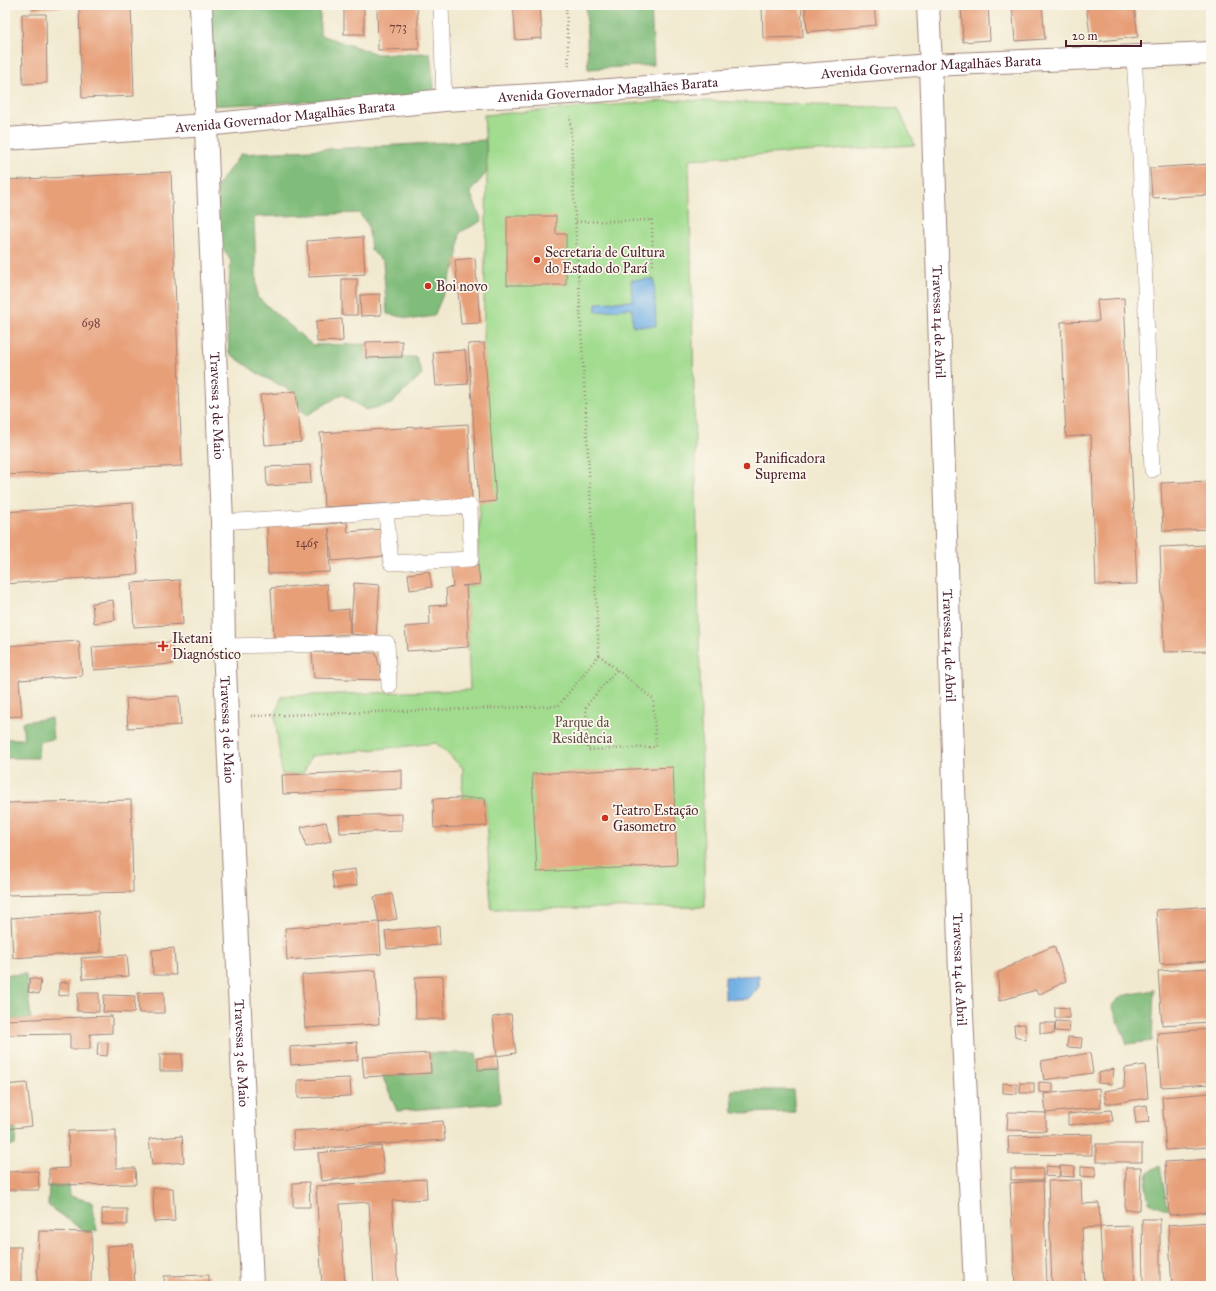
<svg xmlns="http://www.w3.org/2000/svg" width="1216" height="1291" font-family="'IM FELL Great Primer',serif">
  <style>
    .green { fill: #a1dc8f; stroke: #767e5d }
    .forest { fill: #80bc7a; stroke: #656e52 }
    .water { fill: #73b1e5; stroke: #5e6888 }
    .building { fill: #e79f78 }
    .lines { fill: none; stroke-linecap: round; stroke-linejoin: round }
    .service-casing { stroke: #9e847d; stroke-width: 16 }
    .minor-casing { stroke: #9e847d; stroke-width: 24 }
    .primary-casing { stroke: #9e847d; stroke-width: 24 }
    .path { stroke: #9e847d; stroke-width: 2.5; stroke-dasharray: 1 3; stroke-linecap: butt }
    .service { stroke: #fff; stroke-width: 15 }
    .minor { stroke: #fff; stroke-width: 22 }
    .primary { stroke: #fff; stroke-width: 22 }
    .poi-dot { fill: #c8321e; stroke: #fbf7ec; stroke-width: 1.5 }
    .labels { text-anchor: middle; stroke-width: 3.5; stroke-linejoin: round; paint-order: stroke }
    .number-label { font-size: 12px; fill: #713f3e }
    .street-label { font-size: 14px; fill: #4a1f2b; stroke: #fbf7ec }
    .poi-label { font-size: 14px; fill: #4a1f2b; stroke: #fbf7ec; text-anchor: start }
    .park-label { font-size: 14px; fill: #604e44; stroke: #fbf7ec }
  </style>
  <rect width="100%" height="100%" fill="#fbf7ec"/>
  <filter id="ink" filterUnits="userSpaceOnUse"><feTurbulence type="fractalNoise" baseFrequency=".025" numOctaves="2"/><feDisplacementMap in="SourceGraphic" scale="8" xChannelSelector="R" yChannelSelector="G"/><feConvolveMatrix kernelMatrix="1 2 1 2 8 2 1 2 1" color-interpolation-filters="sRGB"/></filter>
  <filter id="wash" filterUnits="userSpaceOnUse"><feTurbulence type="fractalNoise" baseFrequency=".012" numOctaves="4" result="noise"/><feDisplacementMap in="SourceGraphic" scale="16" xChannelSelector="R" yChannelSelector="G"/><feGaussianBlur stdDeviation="0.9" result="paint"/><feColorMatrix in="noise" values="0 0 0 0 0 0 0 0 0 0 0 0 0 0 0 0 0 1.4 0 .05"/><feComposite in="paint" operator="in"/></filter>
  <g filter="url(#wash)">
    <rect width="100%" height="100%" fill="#f1e9cf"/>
    <path class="green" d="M 679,100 L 898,108 L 915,145 L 689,159 L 705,907 L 491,909 L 485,798 L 462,798 L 463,768 L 436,743 L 311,756 L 303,774 L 282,775 L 275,716 L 282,696 L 470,690 C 468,655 468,621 466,586 L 480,584 L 478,564 L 487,172 L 484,115 Z"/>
    <g class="forest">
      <path d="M 201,5 L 320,5 L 320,35 L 377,54 L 430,53 L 435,96 L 205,106 Z"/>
      <path d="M 586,5 L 651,5 L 654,65 L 588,69 Z"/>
      <path d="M 486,140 L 487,172 L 470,192 L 482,221 L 460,232 L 457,261 L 434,316 L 414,319 L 387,314 L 383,262 L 371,250 L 368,225 L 359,213 L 254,217 L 257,297 L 312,345 L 369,344 L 366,358 L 416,357 L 422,374 L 391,404 L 366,410 L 342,394 L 306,416 L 290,390 L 260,375 L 229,353 L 227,310 L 231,261 L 220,244 L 217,186 L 241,154 Z"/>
      <path d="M 51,718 L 53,739 L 39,742 L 38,758 L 5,758 L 5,739 L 24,739 L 22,722 Z"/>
      <path d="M 26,974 L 31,1019 L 5,1020 L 5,975 Z"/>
      <path d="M 1154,990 L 1152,1041 L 1127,1044 L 1112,1005 L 1121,996 Z"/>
      <path d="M 430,1053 L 476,1053 L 479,1070 L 498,1069 L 500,1103 L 397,1111 L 382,1075 L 431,1073 Z"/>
      <path d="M 732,1090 L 793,1090 L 795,1112 L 733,1113 Z"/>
      <path d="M 16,1128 L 15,1145 L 5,1146 L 5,1129 Z"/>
      <path d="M 1160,1166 L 1168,1210 L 1149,1202 L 1146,1188 L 1148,1173 Z"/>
      <path d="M 49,1185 L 69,1185 L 70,1196 L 92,1202 L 97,1231 L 85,1232 L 48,1205 Z"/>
    </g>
    <g class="water">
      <path d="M 654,279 L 656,326 L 633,326 L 632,308 L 596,312 L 596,303 L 632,301 L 631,280 Z"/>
      <path d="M 759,975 L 759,987 L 748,999 L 725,999 L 725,977 Z"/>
    </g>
    <g id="blocks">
      <g class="building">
        <path d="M 32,5 L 67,5 L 67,7 L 32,9 Z"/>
        <path d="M 79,5 L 131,5 L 134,96 L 82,98 Z"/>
        <rect x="344" y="5" width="20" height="29"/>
        <path d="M 377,5 L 417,5 L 419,49 L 378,50 Z"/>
        <path d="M 513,5 L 540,5 L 542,38 L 516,40 Z"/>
        <path d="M 762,5 L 801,5 L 803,37 L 763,38 Z"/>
        <path d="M 805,5 L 874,5 L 876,25 L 807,32 Z"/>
        <path d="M 961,5 L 988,5 L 990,40 L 963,42 Z"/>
        <path d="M 1012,5 L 1042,5 L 1045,39 L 1015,41 Z"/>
        <path d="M 1086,5 L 1134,5 L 1138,37 L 1091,42 Z"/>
        <path d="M 22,14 L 46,14 L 47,83 L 23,84 Z"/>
        <path d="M 1211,164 L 1211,195 L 1152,198 L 1150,168 Z"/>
        <path d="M 171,172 L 182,466 L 5,475 L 5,180 Z"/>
        <path d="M 507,216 L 556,216 L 556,234 L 566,234 L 566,285 L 507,285 Z"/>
        <path d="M 363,237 L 365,274 L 309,277 L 307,241 Z"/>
        <path d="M 475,258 L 480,323 L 461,324 L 455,260 Z"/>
        <rect x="342" y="279" width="15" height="36"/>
        <path d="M 380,294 L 381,315 L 361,316 L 360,295 Z"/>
        <path d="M 1124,298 L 1137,584 L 1096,585 L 1091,435 L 1066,437 L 1061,322 L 1099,321 L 1097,300 Z"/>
        <path d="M 342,319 L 343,341 L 317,342 L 316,321 Z"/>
        <path d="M 402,341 L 402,357 L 366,358 L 366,342 Z"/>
        <path d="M 484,343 L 496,501 L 479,503 L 468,344 Z"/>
        <path d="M 465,350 L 468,384 L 436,386 L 433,352 Z"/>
        <path d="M 296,391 L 301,442 L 265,445 L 260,395 Z"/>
        <path d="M 468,424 L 472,499 L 324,507 L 320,433 Z"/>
        <path d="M 310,465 L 311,483 L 267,486 L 266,467 Z"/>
        <path d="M 1211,481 L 1211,529 L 1163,531 L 1161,483 Z"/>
        <path d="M 133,503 L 138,574 L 5,584 L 5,512 Z"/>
        <path d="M 347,522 L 348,532 L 383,529 L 385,556 L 332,561 L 329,528 L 330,572 L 268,574 L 267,525 L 328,524 Z"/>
        <path d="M 1207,545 L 1208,576 L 1211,576 L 1211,651 L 1164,652 L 1160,547 Z"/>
        <path d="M 478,564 L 480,584 L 462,586 L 466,586 L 468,623 L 468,647 L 407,651 L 405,627 L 430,625 L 429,606 L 447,605 L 446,588 L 453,587 L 451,566 Z"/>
        <path d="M 429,571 L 432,587 L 410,590 L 408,574 Z"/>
        <path d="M 180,580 L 183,624 L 134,627 L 131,583 Z"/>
        <path d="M 354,583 L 380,585 L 376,636 L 350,634 L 274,639 L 271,588 L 327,584 L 329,611 L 349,609 L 350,634 Z"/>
        <path d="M 113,600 L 115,620 L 94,623 L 92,603 Z"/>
        <path d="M 79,641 L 82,676 L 19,680 L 22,716 L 5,717 L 5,646 Z"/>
        <path d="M 172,642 L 173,664 L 94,670 L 92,647 Z"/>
        <path d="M 312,652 L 376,653 L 383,680 L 314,678 Z"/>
        <path d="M 179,696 L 181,725 L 128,728 L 126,699 Z"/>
        <path d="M 673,767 L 677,865 L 537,872 L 532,774 Z"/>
        <path d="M 402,770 L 402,789 L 283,794 L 282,775 Z"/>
        <path d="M 462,798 L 485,798 L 487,826 L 434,828 L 433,799 Z"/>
        <path d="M 131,800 L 133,892 L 6,895 L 5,803 Z"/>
        <path d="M 402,814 L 402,831 L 340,833 L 339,816 Z"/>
        <path d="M 326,822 L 331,841 L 306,847 L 301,827 Z"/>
        <path d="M 355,869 L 357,885 L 334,889 L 331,872 Z"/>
        <path d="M 392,894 L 397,919 L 379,922 L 374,897 Z"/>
        <path d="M 1211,906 L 1211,961 L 1160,964 L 1156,910 Z"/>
        <path d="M 98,911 L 101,952 L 13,958 L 11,918 Z"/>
        <path d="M 379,922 L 381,954 L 287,960 L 285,928 Z"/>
        <path d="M 439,926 L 440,945 L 387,949 L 385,931 Z"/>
        <path d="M 1054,946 L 1066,981 L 1038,995 L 1036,990 L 999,1001 L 998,973 L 1025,958 Z"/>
        <path d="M 174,948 L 176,975 L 153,975 L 152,950 Z"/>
        <path d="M 127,955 L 129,976 L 83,979 L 81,958 Z"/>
        <path d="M 1211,968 L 1211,1022 L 1162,1025 L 1158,971 Z"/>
        <path d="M 376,970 L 379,1024 L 305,1028 L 302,975 Z"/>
        <path d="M 443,976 L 444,1019 L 416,1019 L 415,977 Z"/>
        <path d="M 30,978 L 41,980 L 39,994 L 28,992 Z"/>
        <path d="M 69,982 L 69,995 L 59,996 L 59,983 Z"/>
        <path d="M 164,992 L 164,1013 L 139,1013 L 138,993 Z"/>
        <path d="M 78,993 L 99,993 L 99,1012 L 77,1011 Z"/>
        <path d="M 104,995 L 135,996 L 134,1013 L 103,1012 Z"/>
        <path d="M 1055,1007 L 1069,1008 L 1069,1018 L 1055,1018 Z"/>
        <path d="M 511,1014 L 516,1053 L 497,1056 L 493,1017 Z"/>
        <path d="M 112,1016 L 112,1033 L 90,1034 L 90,1049 L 70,1049 L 70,1034 L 5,1035 L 5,1020 Z"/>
        <path d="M 1056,1021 L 1070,1022 L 1069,1032 L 1055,1031 Z"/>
        <path d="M 1040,1023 L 1055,1023 L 1054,1034 L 1040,1033 Z"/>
        <path d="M 1025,1024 L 1026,1040 L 1015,1036 L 1014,1025 Z"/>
        <path d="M 1211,1029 L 1211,1084 L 1161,1087 L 1157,1033 Z"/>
        <path d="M 1068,1037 L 1082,1038 L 1081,1048 L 1067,1047 Z"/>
        <path d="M 98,1042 L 108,1043 L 107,1056 L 97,1055 Z"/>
        <path d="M 357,1042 L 358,1060 L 291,1065 L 290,1047 Z"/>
        <path d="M 430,1053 L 431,1073 L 364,1077 L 362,1057 Z"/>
        <path d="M 1090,1053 L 1093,1073 L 1044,1080 L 1041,1061 Z"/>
        <rect x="160" y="1054" width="22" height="17"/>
        <path d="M 497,1056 L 498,1069 L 478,1070 L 478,1058 Z"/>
        <path d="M 1145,1065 L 1148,1098 L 1106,1104 L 1104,1091 L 1124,1088 L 1125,1068 Z"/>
        <path d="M 1114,1069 L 1112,1084 L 1098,1083 L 1099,1073 Z"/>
        <path d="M 350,1078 L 351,1096 L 298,1098 L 298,1080 Z"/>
        <path d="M 1039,1082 L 1053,1083 L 1053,1093 L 1099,1088 L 1101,1107 L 1046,1113 L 1046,1131 L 1007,1130 L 1008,1112 L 1046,1113 L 1044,1094 L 1052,1093 L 1039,1092 Z"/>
        <path d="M 27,1083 L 32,1126 L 5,1129 L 5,1085 Z"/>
        <path d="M 1003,1083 L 1017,1084 L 1017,1094 L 1003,1093 Z"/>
        <rect x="1020" y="1083" width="14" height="10"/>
        <path d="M 1211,1093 L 1211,1147 L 1166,1150 L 1162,1097 Z"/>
        <path d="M 1147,1105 L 1149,1122 L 1136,1123 L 1134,1107 Z"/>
        <path d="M 1111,1110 L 1113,1121 L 1068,1125 L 1068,1114 Z"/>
        <path d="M 443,1121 L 445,1140 L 294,1150 L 293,1131 Z"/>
        <path d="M 116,1130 L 116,1168 L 135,1168 L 136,1184 L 49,1185 L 49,1169 L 69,1168 L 68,1131 Z"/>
        <path d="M 1092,1134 L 1092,1155 L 1009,1154 L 1008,1136 Z"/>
        <path d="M 182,1136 L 184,1162 L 152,1165 L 149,1139 Z"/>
        <rect x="1096" y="1144" width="46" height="18"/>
        <path d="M 381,1146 L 384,1174 L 321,1181 L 318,1153 Z"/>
        <path d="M 1211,1159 L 1211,1212 L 1169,1215 L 1165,1162 Z"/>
        <path d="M 1046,1166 L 1060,1167 L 1059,1177 L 1045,1176 Z"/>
        <path d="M 1060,1166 L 1075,1167 L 1074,1177 L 1060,1176 Z"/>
        <path d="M 1081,1166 L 1096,1167 L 1095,1177 L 1081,1176 Z"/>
        <path d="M 1126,1167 L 1141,1167 L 1140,1210 L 1125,1210 Z"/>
        <rect x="1011" y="1169" width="32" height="11"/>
        <path d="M 38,1171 L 39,1190 L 5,1190 L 5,1172 Z"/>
        <path d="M 426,1179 L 427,1199 L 392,1201 L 398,1286 L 374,1286 L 369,1202 L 340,1204 L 345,1286 L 322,1286 L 316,1186 Z"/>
        <path d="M 1081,1180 L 1082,1204 L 1099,1203 L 1100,1227 L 1132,1226 L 1135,1286 L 1103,1286 L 1100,1227 L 1082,1228 L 1085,1286 L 1052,1286 L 1048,1181 Z"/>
        <path d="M 1043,1181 L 1047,1286 L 1015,1286 L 1010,1183 Z"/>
        <path d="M 309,1182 L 310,1207 L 293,1207 L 293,1183 Z"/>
        <path d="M 153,1188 L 173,1188 L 175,1221 L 154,1222 Z"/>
        <path d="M 102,1209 L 127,1209 L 127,1225 L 102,1224 Z"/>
        <path d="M 1142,1219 L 1160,1219 L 1160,1286 L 1143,1286 Z"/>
        <path d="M 1211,1222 L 1211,1286 L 1172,1286 L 1168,1225 Z"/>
        <path d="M 39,1231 L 92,1232 L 91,1286 L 37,1286 Z"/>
        <path d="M 133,1244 L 135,1286 L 110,1286 L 107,1246 Z"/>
        <rect x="5" y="1247" width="16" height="39"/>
        <path d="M 209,1275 L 209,1286 L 165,1286 L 164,1276 Z"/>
      </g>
    </g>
  </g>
  <g filter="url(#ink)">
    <use href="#blocks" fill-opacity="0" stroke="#9e847d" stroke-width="1"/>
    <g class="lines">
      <g class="service-casing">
        <g id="service">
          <path d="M 441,5 L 444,100"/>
          <path d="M 1134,56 L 1140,156 L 1152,470"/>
          <path d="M 222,522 L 470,506 L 471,559 L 391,563 L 386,512"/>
          <path d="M 224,646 L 387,643 L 389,686"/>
        </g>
      </g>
      <g class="minor-casing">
        <g id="minor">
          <path id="s1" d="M 201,5 L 222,522 L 224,646 L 252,1286"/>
          <path id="s2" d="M 928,5 L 931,65 L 960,974 L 975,1286"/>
        </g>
      </g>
      <g class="primary-casing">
        <g id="primary">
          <path id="s3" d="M 5,139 L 206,125 L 444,100 L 570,93 L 931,65 L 1211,53"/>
        </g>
      </g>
      <g class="path">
        <path d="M 566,5 L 569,69"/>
        <path d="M 576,222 L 652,220 L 653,267"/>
        <path d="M 599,655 L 653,699 L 656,747 L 588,750 L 586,706 L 617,669"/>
        <path d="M 251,716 L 558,706 L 599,655 L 573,180 L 570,116"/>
      </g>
      <use href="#service" class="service"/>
      <use href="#minor" class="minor"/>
      <use href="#primary" class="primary"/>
    </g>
  </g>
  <g class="poi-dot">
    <circle cx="537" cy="260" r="4"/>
    <circle cx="428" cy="286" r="4"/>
    <circle cx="747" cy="466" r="4"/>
    <path d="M161 640h4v4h4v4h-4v4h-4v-4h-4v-4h4z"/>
    <circle cx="605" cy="818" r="4"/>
  </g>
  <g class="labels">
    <g class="number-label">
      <text x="398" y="31">773</text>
      <text x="91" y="327">698</text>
      <text x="307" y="547">1465</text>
    </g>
    <g class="street-label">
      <text dy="5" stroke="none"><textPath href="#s3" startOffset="929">Avenida Governador Magalhães Barata</textPath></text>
      <text dy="5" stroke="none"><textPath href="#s3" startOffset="605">Avenida Governador Magalhães Barata</textPath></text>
      <text dy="5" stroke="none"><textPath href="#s3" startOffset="281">Avenida Governador Magalhães Barata</textPath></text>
      <text dy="5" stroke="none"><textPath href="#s2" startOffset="317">Travessa 14 de Abril</textPath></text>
      <text dy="5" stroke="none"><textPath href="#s1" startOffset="401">Travessa 3 de Maio</textPath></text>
      <text dy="5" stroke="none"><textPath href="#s2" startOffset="641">Travessa 14 de Abril</textPath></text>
      <text dy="5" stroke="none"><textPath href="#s1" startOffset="725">Travessa 3 de Maio</textPath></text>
      <text dy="5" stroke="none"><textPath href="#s2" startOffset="965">Travessa 14 de Abril</textPath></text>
      <text dy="5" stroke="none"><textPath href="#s1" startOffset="1049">Travessa 3 de Maio</textPath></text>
    </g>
    <g class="poi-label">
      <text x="545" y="257">Secretaria de Cultura<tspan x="545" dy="16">do Estado do Pará</tspan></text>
      <text x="436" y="291">Boi novo</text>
      <text x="755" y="463">Panificadora<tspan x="755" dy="16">Suprema</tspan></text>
      <text x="172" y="643">Iketani<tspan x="172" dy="16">Diagnóstico</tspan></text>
      <text x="613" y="815">Teatro Estação<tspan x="613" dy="16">Gasometro</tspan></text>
    </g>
    <g class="park-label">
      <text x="582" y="727">Parque da<tspan x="582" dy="16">Residência</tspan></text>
    </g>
  </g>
  <rect width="1216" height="1291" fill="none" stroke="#fbf7ec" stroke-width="20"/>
  <path d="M1066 40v6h75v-6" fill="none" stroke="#4a1f2b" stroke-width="2"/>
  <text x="1072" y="40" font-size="12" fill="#4a1f2b" stroke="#fbf7ec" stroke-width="3" paint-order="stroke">20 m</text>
</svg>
